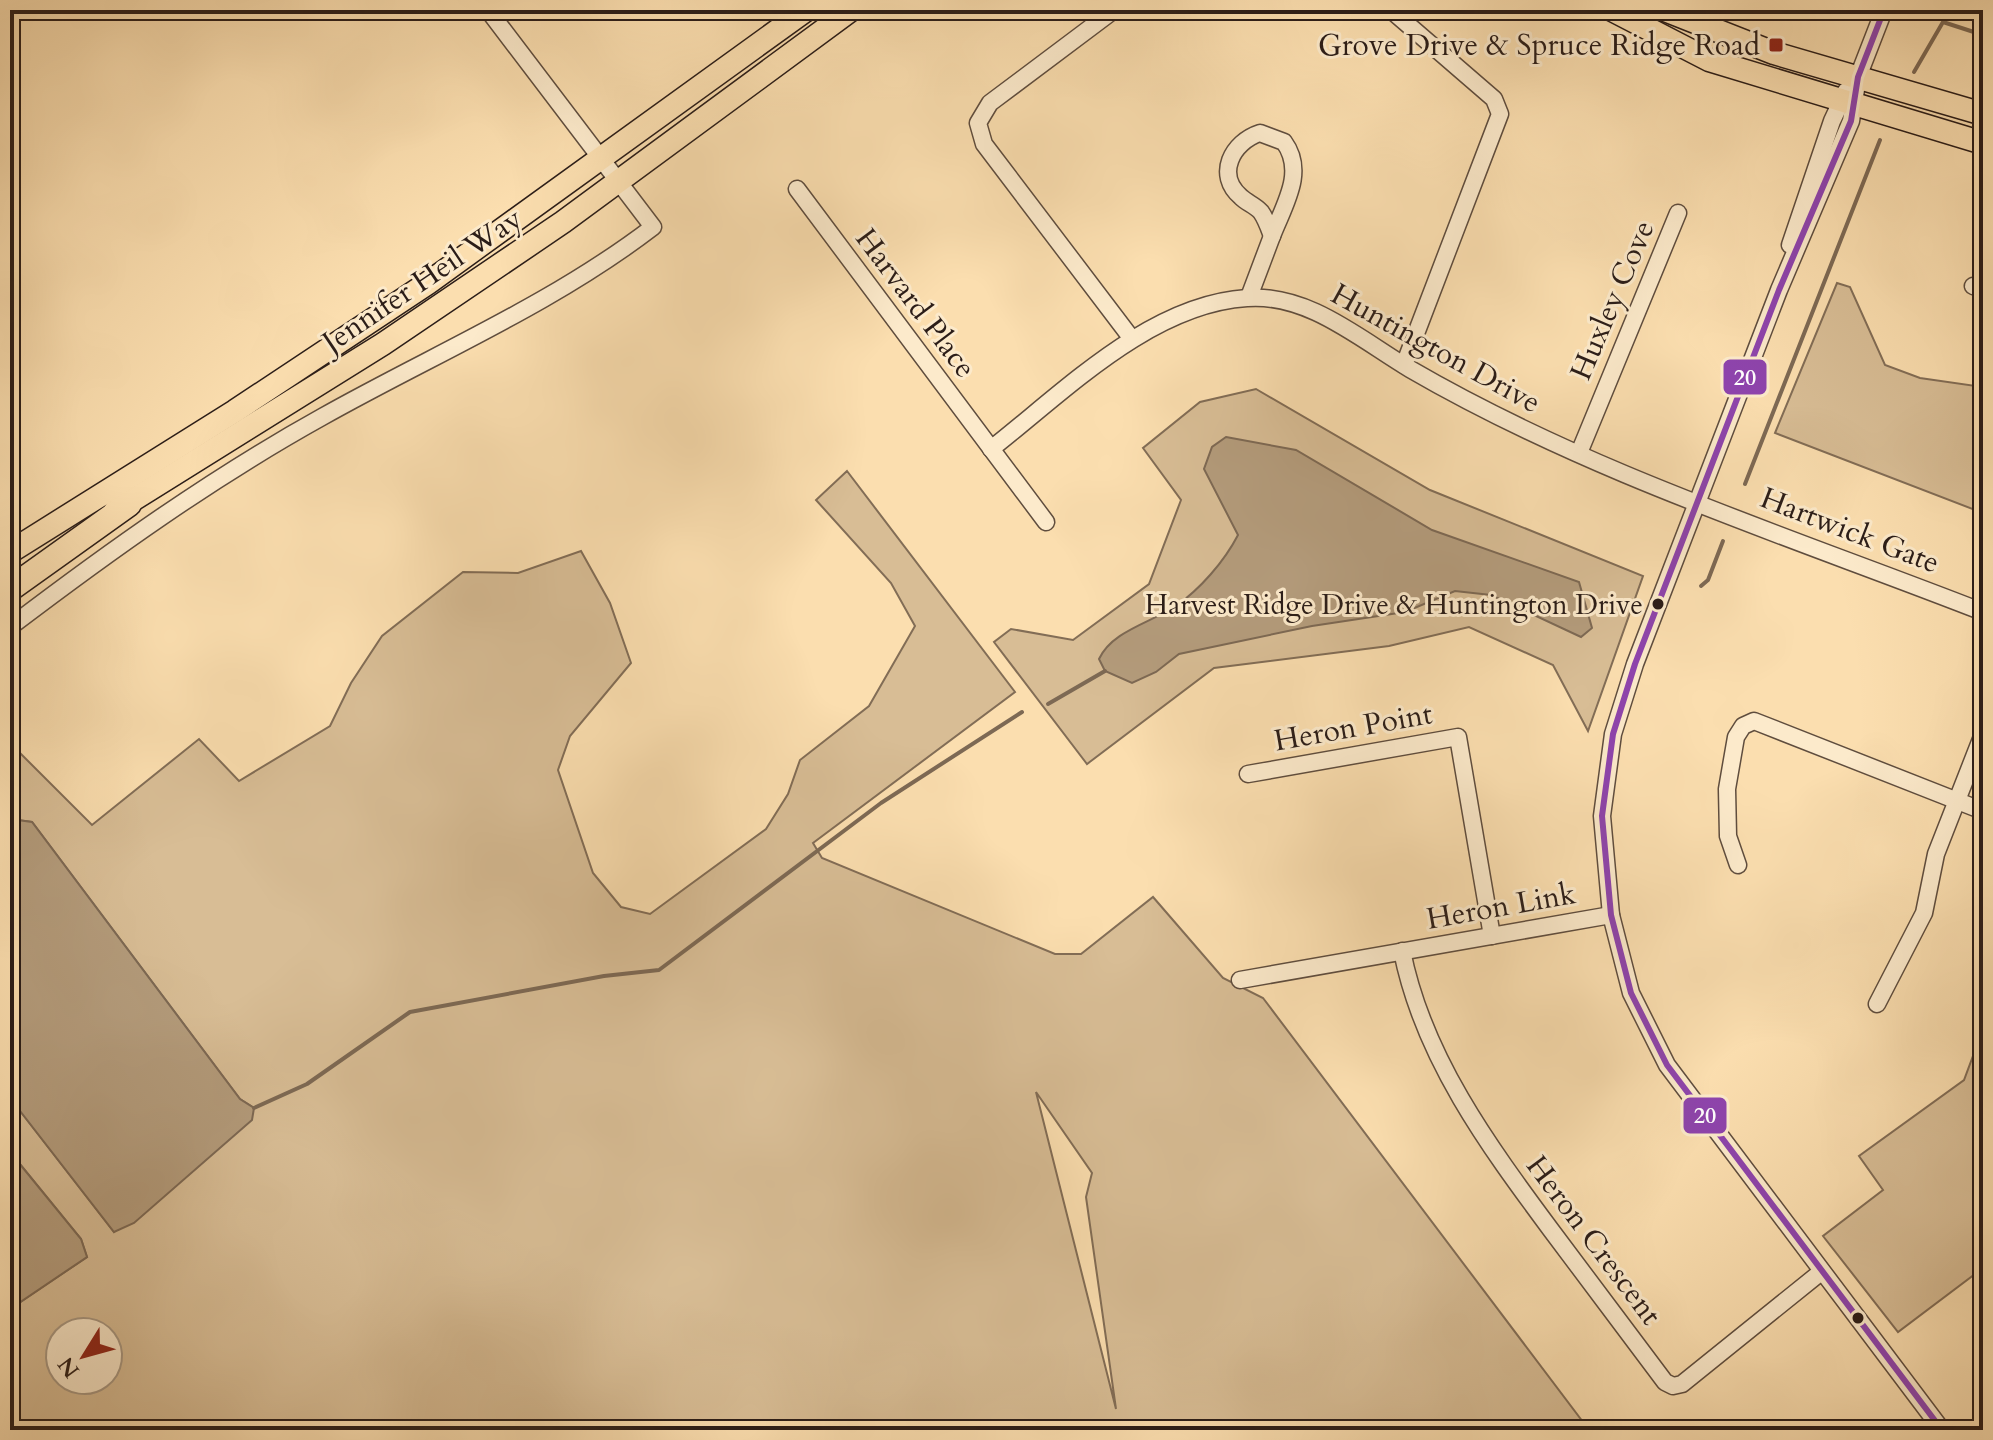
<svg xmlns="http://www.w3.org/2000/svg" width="1993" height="1440" font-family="Cardo,serif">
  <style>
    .green { fill: #d8bd95; stroke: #826d56; stroke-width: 2; fill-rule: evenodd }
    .water { fill: #b49c7c; stroke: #7d6954; stroke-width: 2 }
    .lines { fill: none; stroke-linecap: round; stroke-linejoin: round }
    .stream { stroke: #7d6954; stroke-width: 4 }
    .minor-casing { stroke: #5f4d3e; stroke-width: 19 }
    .major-casing { stroke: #2b1d18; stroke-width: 25 }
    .highway-casing { stroke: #2b1d18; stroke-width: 27 }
    .minor { stroke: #fceacb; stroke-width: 16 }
    .major { stroke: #fbdeaf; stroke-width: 22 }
    .highway { stroke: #fbdeaf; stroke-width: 24 }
    .bus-1-casing { stroke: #fceacb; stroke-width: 12 }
    .bus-1 { stroke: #8e44ad; stroke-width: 6 }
    .poi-dot { fill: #8f2418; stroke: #fceacb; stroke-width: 3 }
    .bus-dot { fill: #2b1d18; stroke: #fceacb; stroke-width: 3 }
    .labels { text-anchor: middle; stroke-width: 6; stroke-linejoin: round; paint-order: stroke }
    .bus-label { font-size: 28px; fill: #2b1d18; stroke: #fceacb; text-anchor: end }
    .poi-label { font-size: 30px; fill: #2b1d18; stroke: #fceacb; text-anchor: end }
    .street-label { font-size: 30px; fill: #2b1d18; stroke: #fceacb }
    .line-badge { stroke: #fceacb; stroke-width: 3 }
    .badge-label { font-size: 22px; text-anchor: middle; font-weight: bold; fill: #fff }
  </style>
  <rect width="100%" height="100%" fill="#fbdeaf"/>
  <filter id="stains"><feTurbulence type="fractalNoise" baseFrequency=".0025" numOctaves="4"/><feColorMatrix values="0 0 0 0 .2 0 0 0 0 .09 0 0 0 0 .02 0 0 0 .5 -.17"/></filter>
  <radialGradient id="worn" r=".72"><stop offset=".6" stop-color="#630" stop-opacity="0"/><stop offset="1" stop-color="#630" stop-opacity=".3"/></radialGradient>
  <g class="green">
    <path d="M 1837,283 L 1850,287 L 1885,365 L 1920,378 L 1983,387 L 1983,513 L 1775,433 Z"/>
    <path d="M 1256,389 L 1430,490 L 1643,576 L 1588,731 L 1553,665 L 1469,627 L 1389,646 L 1214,668 L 1087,764 L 994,642 L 1011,629 L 1073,640 L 1149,584 L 1181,500 L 1143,448 L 1200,402 Z"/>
    <path d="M 847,471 L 1015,692 L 813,843 L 822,858 L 1055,954 L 1081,954 L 1153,897 L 1223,978 L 1263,998 L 1589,1430 L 10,1430 L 10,1309 L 87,1257 L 81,1239 L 10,1152 L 10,1098 L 114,1232 L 254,1108 L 240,1099 L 32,822 L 10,819 L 10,743 L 92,825 L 199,739 L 239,781 L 330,726 L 351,683 L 382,636 L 463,572 L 518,573 L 581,551 L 610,603 L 631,663 L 570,736 L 558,770 L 593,873 L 621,907 L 650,914 L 766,829 L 788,794 L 800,760 L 869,706 L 915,626 L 891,583 L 816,500 ZM 1036,1092 L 1092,1173 L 1086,1197 L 1116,1409 ZM 60,1332 L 108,1332 L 108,1380 L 60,1380 Z"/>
    <path d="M 1983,1029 L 1983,1268 L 1898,1332 L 1823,1236 L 1883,1190 L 1859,1156 L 1964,1080 Z"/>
  </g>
  <g class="water">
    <path d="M 1226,437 L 1296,450 L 1432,530 L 1579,582 L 1592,628 L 1581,637 L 1491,595 L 1455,591 L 1405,612 L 1312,626 L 1179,654 L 1156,672 L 1132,683 L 1105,671 L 1099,659 C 1112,631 1150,623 1176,606 C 1200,589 1224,562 1238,535 L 1204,469 L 1212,447 Z"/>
    <path d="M 10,819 L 32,822 L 240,1099 L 254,1108 L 252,1120 L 134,1223 L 114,1232 L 10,1098 Z"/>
    <path d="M 10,1152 L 81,1239 L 87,1257 L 10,1309 Z"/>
  </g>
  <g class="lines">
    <g class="stream">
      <path d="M 1914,72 L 1943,22 L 1983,35"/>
      <path d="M 1745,484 L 1880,140"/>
      <path d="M 1701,586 L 1708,580 L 1723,541"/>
      <path d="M 1048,704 L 1105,671"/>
      <path d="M 254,1108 L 307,1084 L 410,1012 L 604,976 L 659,970 L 881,803 L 1022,712"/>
    </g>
    <g class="minor-casing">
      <g id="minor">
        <path d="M 1114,10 L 990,103 L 978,123 L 984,144 L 1132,339"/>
        <path d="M 1391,10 L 1494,99 L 1500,114 L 1404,365"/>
        <path d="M 1884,10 L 1858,77 L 1851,121 L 1779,290 L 1635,664 L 1613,734 L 1602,816 L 1611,915 L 1631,993 L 1667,1065 L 1942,1430"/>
        <path d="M 1260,133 L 1284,142 C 1306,172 1284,205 1272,236 C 1269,228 1266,219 1261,212 C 1255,205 1247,203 1241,197 C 1215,175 1232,142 1260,133 Z"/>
        <path d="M 797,189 L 1046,522"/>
        <path d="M 1790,245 L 1832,121 L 1846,91"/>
        <path d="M 1973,286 L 1983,289"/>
        <path d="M 1249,297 L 1272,236"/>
        <path d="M 991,449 C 1064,392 1150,304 1247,298 C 1308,293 1361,340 1410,369 C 1589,473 1791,537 1983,612"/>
        <path d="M 1579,453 L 1678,213"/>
        <path d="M 10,627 C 110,551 212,478 322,417 C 434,354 551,305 653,227 L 488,10"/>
        <path d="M 1248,774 L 1458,737 L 1492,936"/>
        <path d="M 1738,865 L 1728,836 L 1727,789 L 1736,737 L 1743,726 L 1754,721 L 1983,811"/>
        <path d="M 1402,951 C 1423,1057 1488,1145 1551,1230 C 1589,1281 1627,1331 1665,1382 L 1673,1386 L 1682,1384 L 1821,1272"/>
        <path d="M 1240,980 L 1611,915"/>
        <path d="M 1877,1004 L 1924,913 L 1936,854 L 1983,734"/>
      </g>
    </g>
    <g class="major-casing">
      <g id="major">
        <path d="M 1612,10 L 1709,60 L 1983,143"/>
        <path d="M 1665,10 L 1774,53 L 1983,114"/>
        <path d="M 115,511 L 383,344 L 563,222 L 851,10"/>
        <path d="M 10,552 L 235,411 L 428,283 L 806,10"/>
      </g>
    </g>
    <g class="highway-casing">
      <path id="highway" d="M 10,589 L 129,504"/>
    </g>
    <use href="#minor" class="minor"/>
    <use href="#major" class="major"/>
    <use href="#highway" class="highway"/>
    <g class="bus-1-casing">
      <path id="bus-1" d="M 1884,10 L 1858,77 L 1851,121 L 1779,290 L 1635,664 L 1613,734 L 1602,816 L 1611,915 L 1631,993 L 1667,1065 L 1942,1430"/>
    </g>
    <use href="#bus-1" class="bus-1"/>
  </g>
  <rect class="poi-dot" x="1768" y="37" width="16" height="16" rx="4"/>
  <g class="bus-dot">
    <circle cx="1658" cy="604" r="7"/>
    <circle cx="1858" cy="1318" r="7"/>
  </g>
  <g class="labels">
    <g class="bus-label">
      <text x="1643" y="614">Harvest Ridge Drive &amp; Huntington Drive</text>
    </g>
    <g class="poi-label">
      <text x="1760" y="55">Grove Drive &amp; Spruce Ridge Road</text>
    </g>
    <g class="street-label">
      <text transform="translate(422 280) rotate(-34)" y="10">Jennifer Heil Way</text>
      <text transform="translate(1612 300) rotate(-67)" y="10">Huxley Cove</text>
      <text transform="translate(916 303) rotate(53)" y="10">Harvard Place</text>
      <text transform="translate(1436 348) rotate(29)" y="10">Huntington Drive</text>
      <text transform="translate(1850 530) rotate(21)" y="10">Hartwick Gate</text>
      <text transform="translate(1353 727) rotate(-10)" y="10">Heron Point</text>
      <text transform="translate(1501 906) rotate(-10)" y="10">Heron Link</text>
      <text transform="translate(1594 1240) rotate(53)" y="10">Heron Crescent</text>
    </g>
  </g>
  <g class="line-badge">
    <rect x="1722" y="358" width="46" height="38" rx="8" fill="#8e44ad"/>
    <rect x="1682" y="1096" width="46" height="39" rx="8" fill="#8e44ad"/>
  </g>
  <g class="badge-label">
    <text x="1745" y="385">20</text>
    <text x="1705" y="1123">20</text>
  </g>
  <rect width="1993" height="1440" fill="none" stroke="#fbdeaf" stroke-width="40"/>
  <rect x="12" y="12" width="1969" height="1416" fill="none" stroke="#2b1d18" stroke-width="4"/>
  <rect x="20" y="20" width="1953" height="1400" fill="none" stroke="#2b1d18" stroke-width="2"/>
  <g transform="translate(84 1356) rotate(233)"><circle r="38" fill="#fceacb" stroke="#a89883" stroke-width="2"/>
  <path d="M0-6L14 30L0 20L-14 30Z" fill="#8f2418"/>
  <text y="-12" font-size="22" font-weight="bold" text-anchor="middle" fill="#2b1d18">N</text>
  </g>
  <rect width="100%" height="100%" filter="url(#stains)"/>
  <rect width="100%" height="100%" fill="url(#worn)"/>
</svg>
